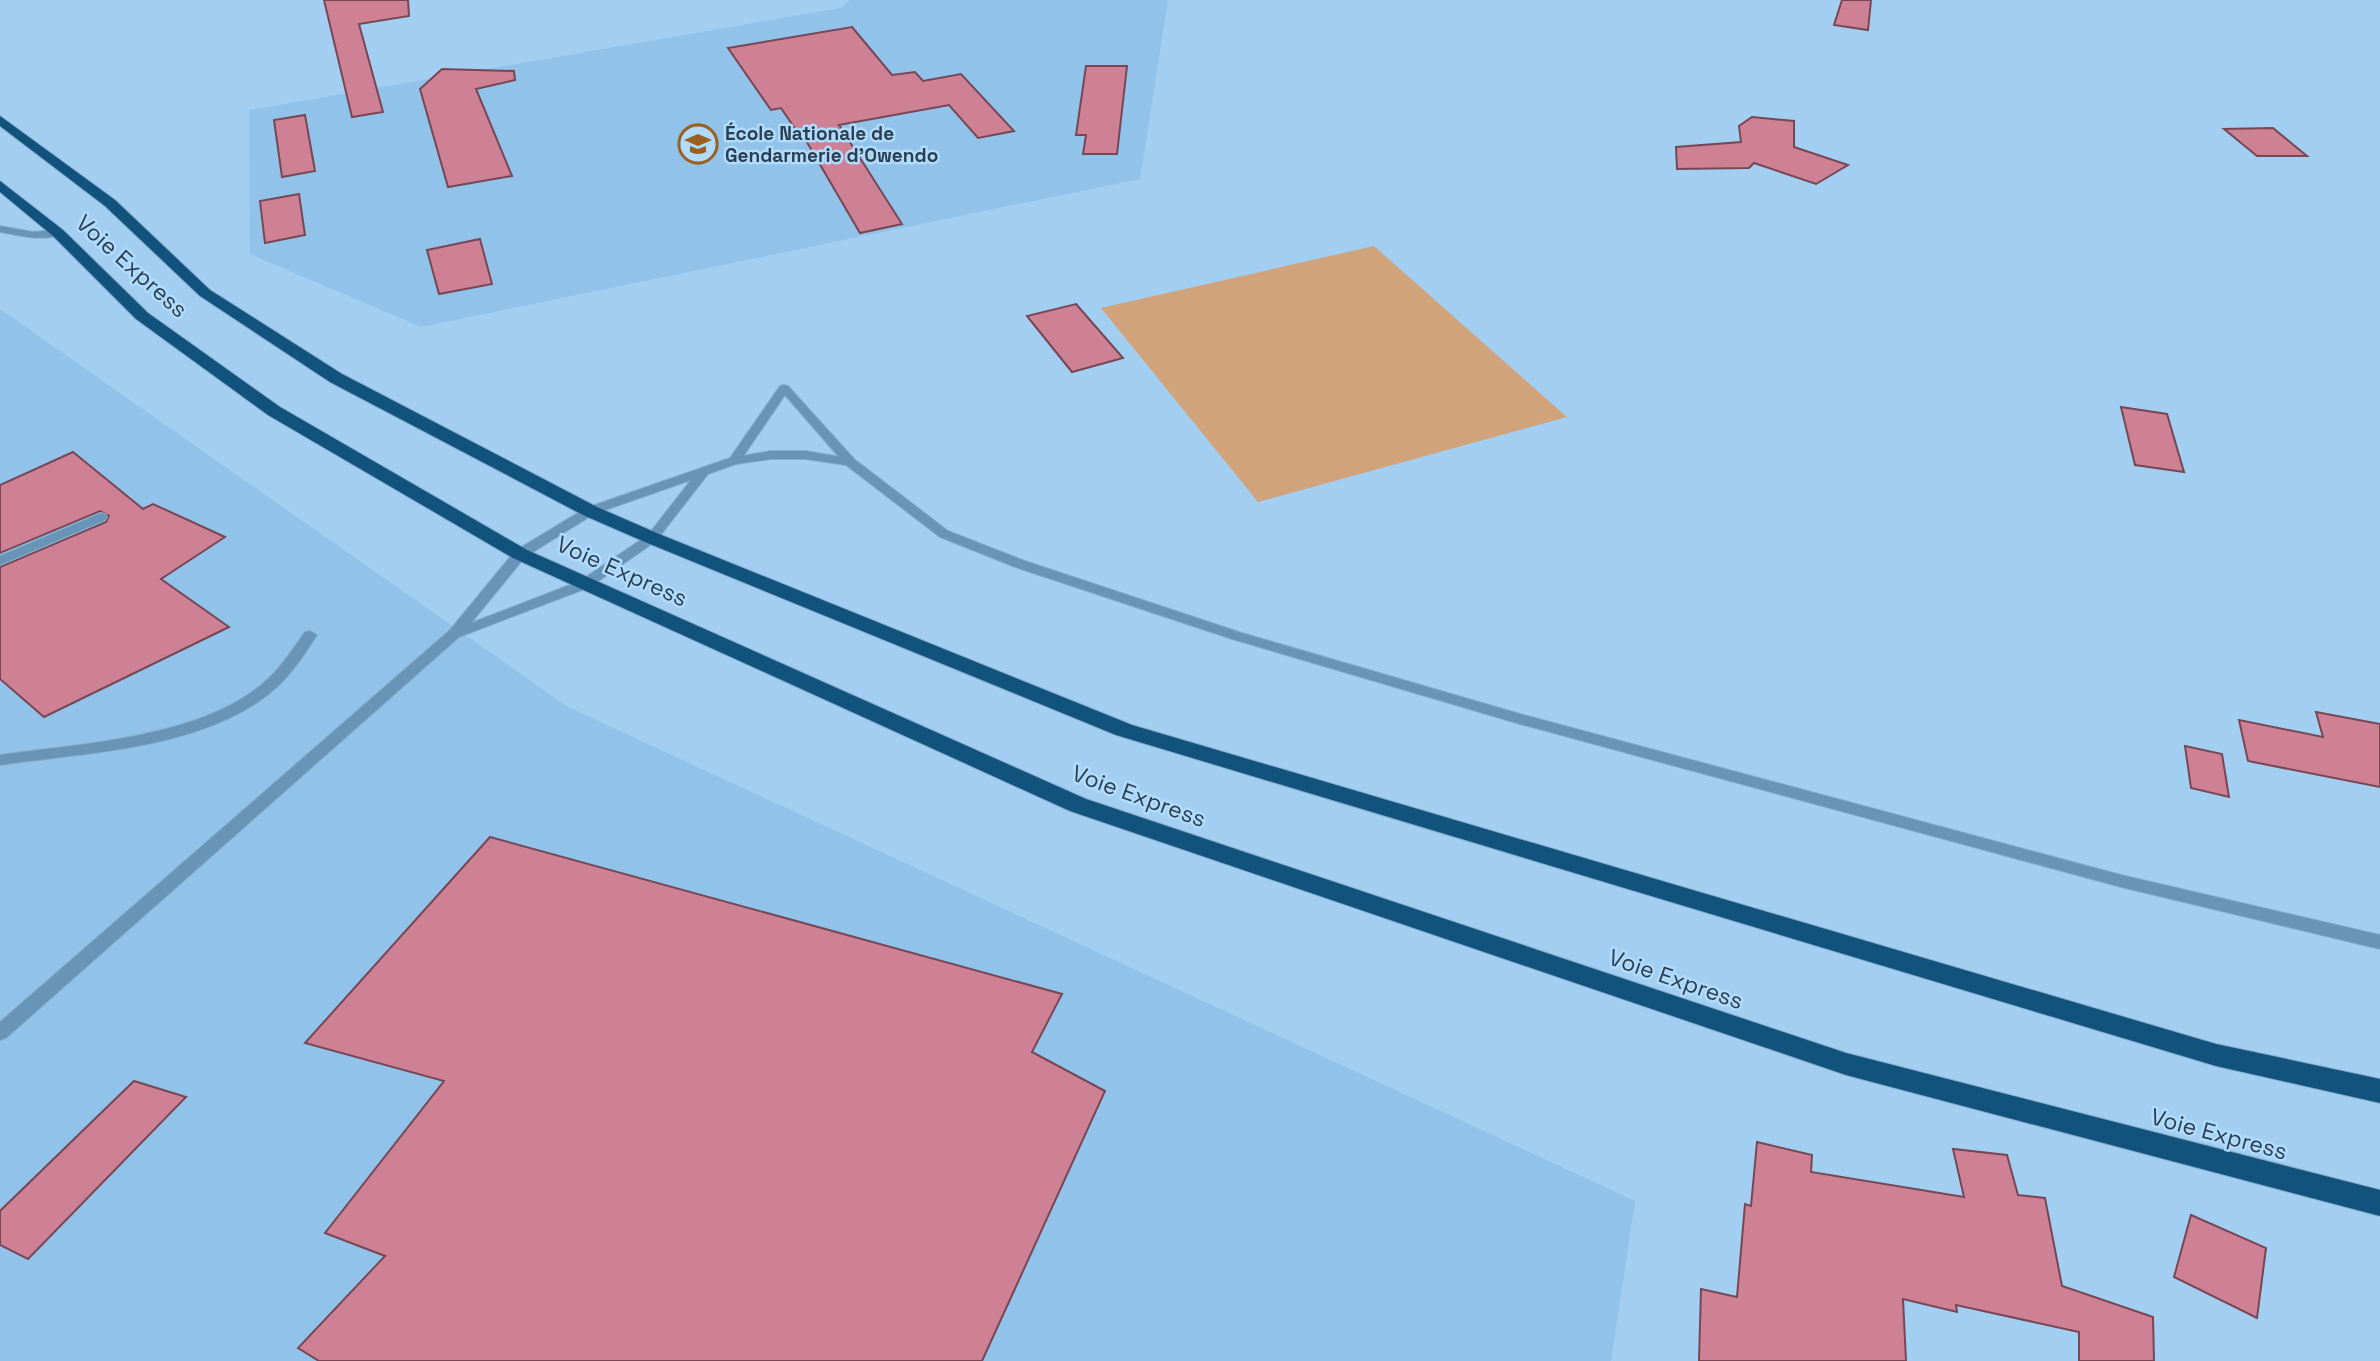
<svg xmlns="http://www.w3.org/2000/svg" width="2380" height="1361" font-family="'Space Grotesk',sans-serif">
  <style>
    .built { fill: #90c2ea }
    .green { fill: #d0a37b }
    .building { fill: #ce8195; stroke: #774754; stroke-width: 2 }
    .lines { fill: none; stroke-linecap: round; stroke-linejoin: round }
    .lane-casing { stroke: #86acca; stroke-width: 2 }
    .street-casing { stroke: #86acca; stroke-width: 2 }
    .highway-casing { stroke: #86acca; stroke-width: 2 }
    .lane { fill: #6894b7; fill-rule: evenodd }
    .street { fill: #6894b7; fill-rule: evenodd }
    .highway { fill: #11537d; fill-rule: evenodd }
    .labels { text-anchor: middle; stroke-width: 5; stroke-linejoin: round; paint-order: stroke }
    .far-poi-label { font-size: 19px; font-weight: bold; fill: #2d3f4e; stroke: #afdbfe; text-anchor: start }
    .street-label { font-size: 23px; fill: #2d3f4e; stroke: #afdbfe }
  </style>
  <rect width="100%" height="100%" fill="#a2cef1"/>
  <g class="built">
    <path d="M 850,0 L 1168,0 L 1140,179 L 421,327 L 250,254 L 249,110 L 841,8 Z"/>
    <path d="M 0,309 L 568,707 L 1635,1201 L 1611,1361 L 0,1361 Z"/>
  </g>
  <path class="green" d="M 1374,246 L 1567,417 L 1258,502 L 1101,308 Z"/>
  <g class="building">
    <path d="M 324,0 L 408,0 L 409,16 L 359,24 L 383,112 L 352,117 Z"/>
    <path d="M 1842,0 L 1871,0 L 1868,30 L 1834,25 Z"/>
    <path d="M 852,27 L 892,75 L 915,72 L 923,81 L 961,74 L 1014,131 L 978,138 L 949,105 L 839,125 L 902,224 L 860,233 L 801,132 L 798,133 L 781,108 L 771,110 L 728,48 Z"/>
    <path d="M 1086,66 L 1127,66 L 1117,154 L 1083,154 L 1086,135 L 1076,135 Z"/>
    <path d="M 442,69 L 514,71 L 515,80 L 476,89 L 512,176 L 448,187 L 420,89 Z"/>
    <path d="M 305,115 L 315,171 L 282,177 L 274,120 Z"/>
    <path d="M 1752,117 L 1794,121 L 1794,147 L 1848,165 L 1816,184 L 1754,163 L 1749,168 L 1677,169 L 1676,147 L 1741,142 L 1739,126 Z"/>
    <path d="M 2273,128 L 2307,156 L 2257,156 L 2224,129 Z"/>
    <path d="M 299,194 L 305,235 L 265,243 L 260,201 Z"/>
    <path d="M 480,239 L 492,284 L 439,294 L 427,250 Z"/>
    <path d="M 1076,304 L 1123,358 L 1072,372 L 1027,316 Z"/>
    <path d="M 2121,407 L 2167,414 L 2184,472 L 2135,465 Z"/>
    <path d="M 73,452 L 143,509 L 153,504 L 225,537 L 161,579 L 229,627 L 44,717 L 0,679 L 0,567 L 106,522 L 109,516 L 100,511 L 0,553 L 0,485 Z"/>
    <path d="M 2316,712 L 2380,724 L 2380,787 L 2248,761 L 2239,720 L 2323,737 Z"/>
    <path d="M 2185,746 L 2222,754 L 2229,797 L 2191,788 Z"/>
    <path d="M 490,837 L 1062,994 L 1032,1052 L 1105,1091 L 982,1361 L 319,1361 L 298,1348 L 385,1256 L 325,1233 L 444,1081 L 305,1043 Z"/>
    <path d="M 134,1081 L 186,1097 L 28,1259 L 0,1245 L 0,1211 Z"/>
    <path d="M 1757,1142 L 1812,1155 L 1811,1172 L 1964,1197 L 1953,1149 L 2007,1155 L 2018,1195 L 2045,1198 L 2062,1286 L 2153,1317 L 2154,1361 L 2079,1361 L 2079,1332 L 1956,1305 L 1957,1312 L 1903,1299 L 1906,1361 L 1699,1361 L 1701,1289 L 1737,1297 L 1745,1204 L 1751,1206 Z"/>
    <path d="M 2191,1215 L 2266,1248 L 2257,1318 L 2174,1277 Z"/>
  </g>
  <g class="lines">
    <g class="lane-casing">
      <g id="lane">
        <path d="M 0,226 L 33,232 L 58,230 L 63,233 C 46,243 19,235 0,232 Z"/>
        <path d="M 784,385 L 788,386 L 854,459 L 854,465 L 846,465 L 785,395 L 738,464 L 730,464 L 728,461 L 780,386 Z"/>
        <path d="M 101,513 L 105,514 L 107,517 L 105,520 L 0,565 L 0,556 Z"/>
        <path d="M 310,631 L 317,635 C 306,652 293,672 278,686 C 210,749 88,752 0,765 L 0,755 C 83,743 206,738 269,678 C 283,665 294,647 305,632 Z"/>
      </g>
    </g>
    <g class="street-casing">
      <path id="street" d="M 771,451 L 805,451 L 854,459 L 948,531 L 1025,561 L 1242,633 L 1520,714 L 2121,875 L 2380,935 L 2380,949 L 2121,887 L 1520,724 L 1232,639 L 1015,567 L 940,537 L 846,465 L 805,459 L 771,459 L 736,464 L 708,474 L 656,541 L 590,587 L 459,637 L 6,1038 L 0,1040 L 0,1022 L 450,630 L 515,551 L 586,508 L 730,458 ZM 691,480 L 648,535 L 580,581 L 471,623 L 525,557 L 594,514 Z"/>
    </g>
    <g class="highway-casing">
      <g id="highway">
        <path d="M 0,116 L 115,200 L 210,290 L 342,374 L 597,507 L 659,534 L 1132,725 L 2216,1044 L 2380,1079 L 2380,1103 L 2216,1066 L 1116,735 L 645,542 L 583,515 L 330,382 L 200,296 L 105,206 L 0,126 Z"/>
        <path d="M 0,181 L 63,230 L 148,313 L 280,407 L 527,550 L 1086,799 L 1846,1053 L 2380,1190 L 2380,1216 L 1846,1075 L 1070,811 L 513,558 L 268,415 L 136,319 L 53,236 L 0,192 Z"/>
      </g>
    </g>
    <use href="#lane" class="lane"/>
    <use href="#street" class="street"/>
    <use href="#highway" class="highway"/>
  </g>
  <defs>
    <g id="school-ring" transform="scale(2.0125)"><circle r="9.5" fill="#afdbfe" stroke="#9b6020" stroke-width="1.5"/><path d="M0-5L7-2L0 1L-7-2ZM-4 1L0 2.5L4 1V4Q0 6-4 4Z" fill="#9b6020"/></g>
  </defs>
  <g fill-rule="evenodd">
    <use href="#school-ring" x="698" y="144"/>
  </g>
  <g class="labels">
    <g class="far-poi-label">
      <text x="725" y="140">École Nationale de<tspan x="725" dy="22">Gendarmerie d’Owendo</tspan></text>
    </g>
    <g class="street-label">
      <text transform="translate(132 266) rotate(42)" y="8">Voie Express</text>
      <text transform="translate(622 571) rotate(24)" y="8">Voie Express</text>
      <text transform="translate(1139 796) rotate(20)" y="8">Voie Express</text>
      <text transform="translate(1676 979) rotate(19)" y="8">Voie Express</text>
      <text transform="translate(2219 1134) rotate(15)" y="8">Voie Express</text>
    </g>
  </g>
</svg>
